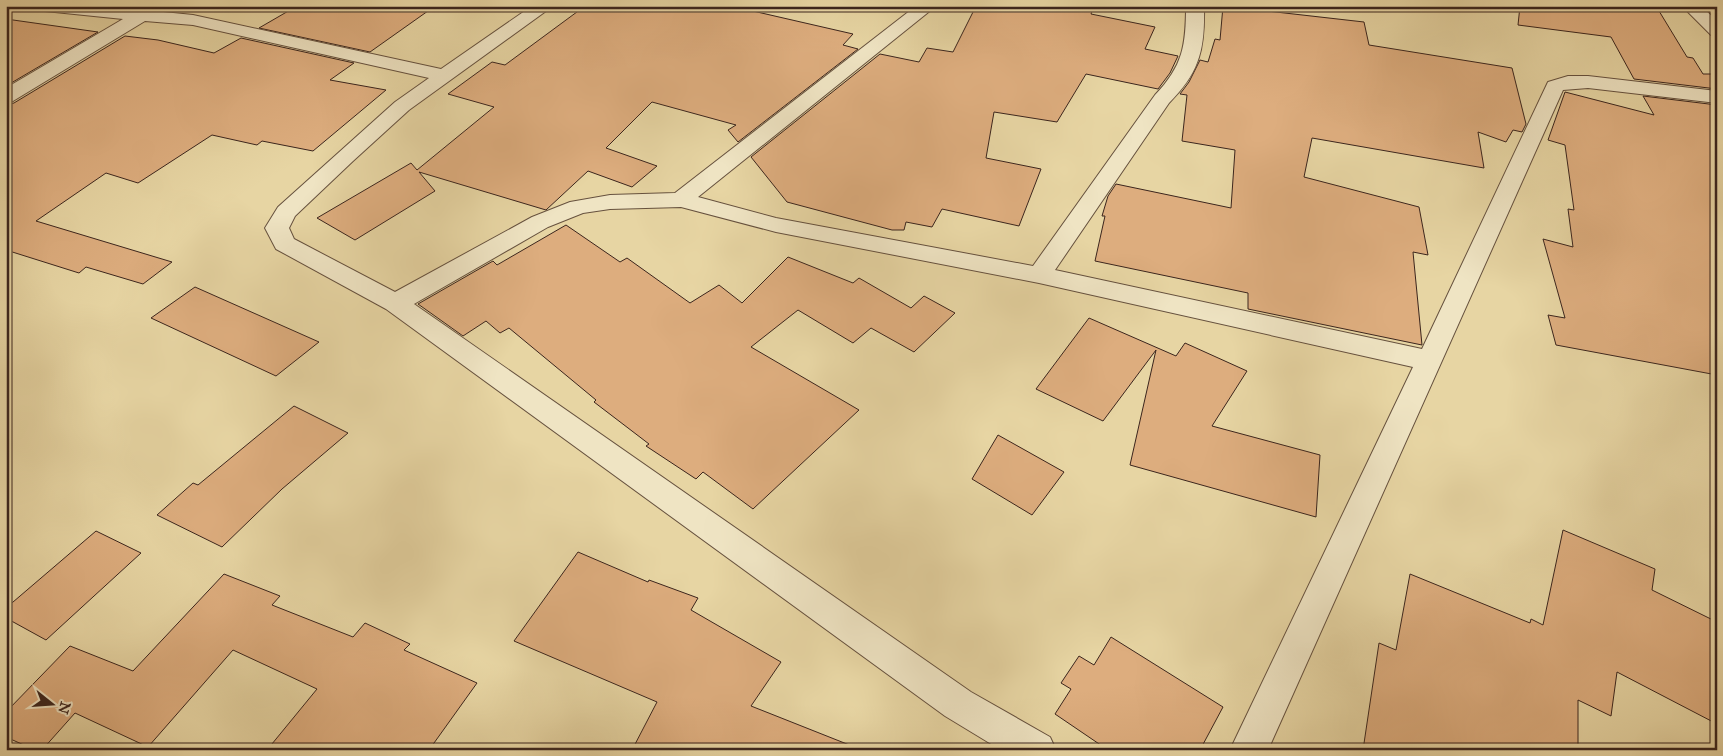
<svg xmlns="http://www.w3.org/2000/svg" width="1723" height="756" font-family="'IM FELL Great Primer',serif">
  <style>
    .building { fill: #ddad7e; stroke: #3b251d }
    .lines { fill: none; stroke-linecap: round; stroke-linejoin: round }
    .minor-casing { stroke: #66513e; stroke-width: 2 }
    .minor { fill: #efe4c3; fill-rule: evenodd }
  </style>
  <rect width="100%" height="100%" fill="#e7d5a3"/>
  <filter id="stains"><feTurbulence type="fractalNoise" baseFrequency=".004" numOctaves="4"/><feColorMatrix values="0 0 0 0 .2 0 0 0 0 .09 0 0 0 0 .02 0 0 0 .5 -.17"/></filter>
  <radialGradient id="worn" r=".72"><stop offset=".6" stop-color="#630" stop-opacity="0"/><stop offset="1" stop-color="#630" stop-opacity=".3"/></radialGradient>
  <g class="building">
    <path d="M 297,6 L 435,6 L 370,52 L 259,28 Z"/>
    <path d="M 585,6 L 731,6 L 853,34 L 843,45 L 858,49 L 738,142 L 728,130 L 736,125 L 652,102 L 606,148 L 657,166 L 632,187 L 588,171 L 546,210 L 419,172 L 435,191 L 355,240 L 317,218 L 411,163 L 417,170 L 494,107 L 448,94 L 492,62 L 505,65 Z"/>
    <path d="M 976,6 L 1094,6 L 1091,14 L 1155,27 L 1145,49 L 1178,56 L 1170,73 L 1158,89 L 1086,74 L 1057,122 L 994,112 L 986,158 L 1041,169 L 1019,226 L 942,209 L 932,227 L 906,222 L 904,230 L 892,230 L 787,202 L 751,157 L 880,54 L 919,62 L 927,48 L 953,52 Z"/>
    <path d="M 1223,6 L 1364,22 L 1369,45 L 1512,68 L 1526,124 L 1522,132 L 1513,130 L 1506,142 L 1478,132 L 1484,168 L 1312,138 L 1304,177 L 1419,207 L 1428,255 L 1413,252 L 1422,345 L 1248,309 L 1248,293 L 1095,261 L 1105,216 L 1102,216 L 1108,196 L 1116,184 L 1231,208 L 1235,150 L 1182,141 L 1187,95 L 1180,94 L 1189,82 L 1200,60 L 1208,62 L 1215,39 L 1220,40 Z"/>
    <path d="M 1520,6 L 1656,6 L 1687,57 L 1693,58 L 1703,74 L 1717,74 L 1717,89 L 1634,79 L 1611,37 L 1518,25 Z"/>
    <path d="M 6,19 L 98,32 L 6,86 Z"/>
    <path d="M 125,36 L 158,40 L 214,53 L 241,38 L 354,63 L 330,80 L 386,90 L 313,151 L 262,141 L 257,145 L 212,135 L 138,183 L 106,173 L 36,221 L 172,262 L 143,284 L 86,267 L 79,273 L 6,250 L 6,105 L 14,103 Z"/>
    <path d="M 1565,92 L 1654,115 L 1643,96 L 1717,105 L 1717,375 L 1556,345 L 1548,315 L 1565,318 L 1543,239 L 1573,247 L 1568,209 L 1574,210 L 1565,145 L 1548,140 Z"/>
    <path d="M 566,225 L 620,262 L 627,258 L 690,303 L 719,285 L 742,303 L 788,257 L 853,283 L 859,278 L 911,308 L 924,296 L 955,313 L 914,352 L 871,328 L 853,343 L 798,310 L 751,347 L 859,410 L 753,509 L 703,472 L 696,479 L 646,446 L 649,444 L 594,402 L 596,400 L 509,328 L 500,333 L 486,321 L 463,336 L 418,304 L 493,261 L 497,265 Z"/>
    <path d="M 195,287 L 319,342 L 276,376 L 151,318 Z"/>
    <path d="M 1089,318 L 1176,356 L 1185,343 L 1247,371 L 1212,426 L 1320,455 L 1316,517 L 1130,465 L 1156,350 L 1103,421 L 1036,389 Z"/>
    <path d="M 294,406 L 348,433 L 282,489 L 222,547 L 157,515 L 193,483 L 198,485 Z"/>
    <path d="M 998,435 L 1064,472 L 1032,515 L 972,479 Z"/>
    <path d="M 1563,530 L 1655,569 L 1652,590 L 1717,622 L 1717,724 L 1617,672 L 1611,716 L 1578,700 L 1578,750 L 1363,750 L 1379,643 L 1396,650 L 1410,574 L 1530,623 L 1531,619 L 1543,625 Z"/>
    <path d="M 96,531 L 141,553 L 46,640 L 6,618 L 6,608 Z"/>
    <path d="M 578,552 L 648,582 L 649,580 L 698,598 L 691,610 L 781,662 L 751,706 L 857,748 L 857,750 L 632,750 L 657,702 L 514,641 Z"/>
    <path d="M 224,574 L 280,596 L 272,605 L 353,637 L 365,623 L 410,644 L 404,650 L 477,683 L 429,750 L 267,750 L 317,689 L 233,650 L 148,747 L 75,713 L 42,750 L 35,750 L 6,737 L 6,712 L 70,646 L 133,671 Z"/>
    <path d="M 1111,637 L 1223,707 L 1200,750 L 1108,750 L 1055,714 L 1071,689 L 1061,683 L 1079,656 L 1094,665 Z"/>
  </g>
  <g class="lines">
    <g class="minor-casing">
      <g id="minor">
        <path d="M 36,6 L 104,6 L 193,15 L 441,69 L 532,6 L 553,6 L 409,110 L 353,161 L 295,216 L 289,228 L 294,239 L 395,292 L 532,217 L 570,202 L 610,195 L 675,193 L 916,6 L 936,6 L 698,197 L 776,218 L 1033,266 L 1155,95 C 1183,66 1186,45 1186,6 L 1204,6 C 1205,49 1200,72 1169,103 L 1055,270 L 1422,349 L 1548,82 L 1568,76 L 1588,76 L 1717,91 L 1717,103 L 1588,88 L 1563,90 L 1268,750 L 1230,750 L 1413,367 L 1039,283 L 776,232 L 681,207 L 610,209 L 583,213 L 548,227 L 414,304 L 971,692 L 1050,737 L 1056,750 L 1001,750 L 945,716 L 386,309 L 276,249 L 265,228 L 278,207 L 395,102 L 429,78 L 193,25 L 145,21 L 13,101 L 6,103 L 6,88 L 123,19 L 45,11 L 39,10 Z"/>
        <path d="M 1682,6 L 1701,6 L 1717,21 L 1717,36 L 1711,35 Z"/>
      </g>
    </g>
    <use href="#minor" class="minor"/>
  </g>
  <rect width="1723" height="756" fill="none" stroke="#e7d5a3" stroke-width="25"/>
  <rect x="8" y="8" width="1708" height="741" fill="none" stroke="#3b251d" stroke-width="2.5"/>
  <rect x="12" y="12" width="1698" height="731" fill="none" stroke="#3b251d"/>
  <g transform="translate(52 704) rotate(107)" stroke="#efe4c3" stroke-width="4" paint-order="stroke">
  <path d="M0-4L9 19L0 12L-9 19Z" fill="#3b251d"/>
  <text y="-8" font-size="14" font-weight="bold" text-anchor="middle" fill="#3b251d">N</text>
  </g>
  <rect width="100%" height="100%" filter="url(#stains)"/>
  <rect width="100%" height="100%" fill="url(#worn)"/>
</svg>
